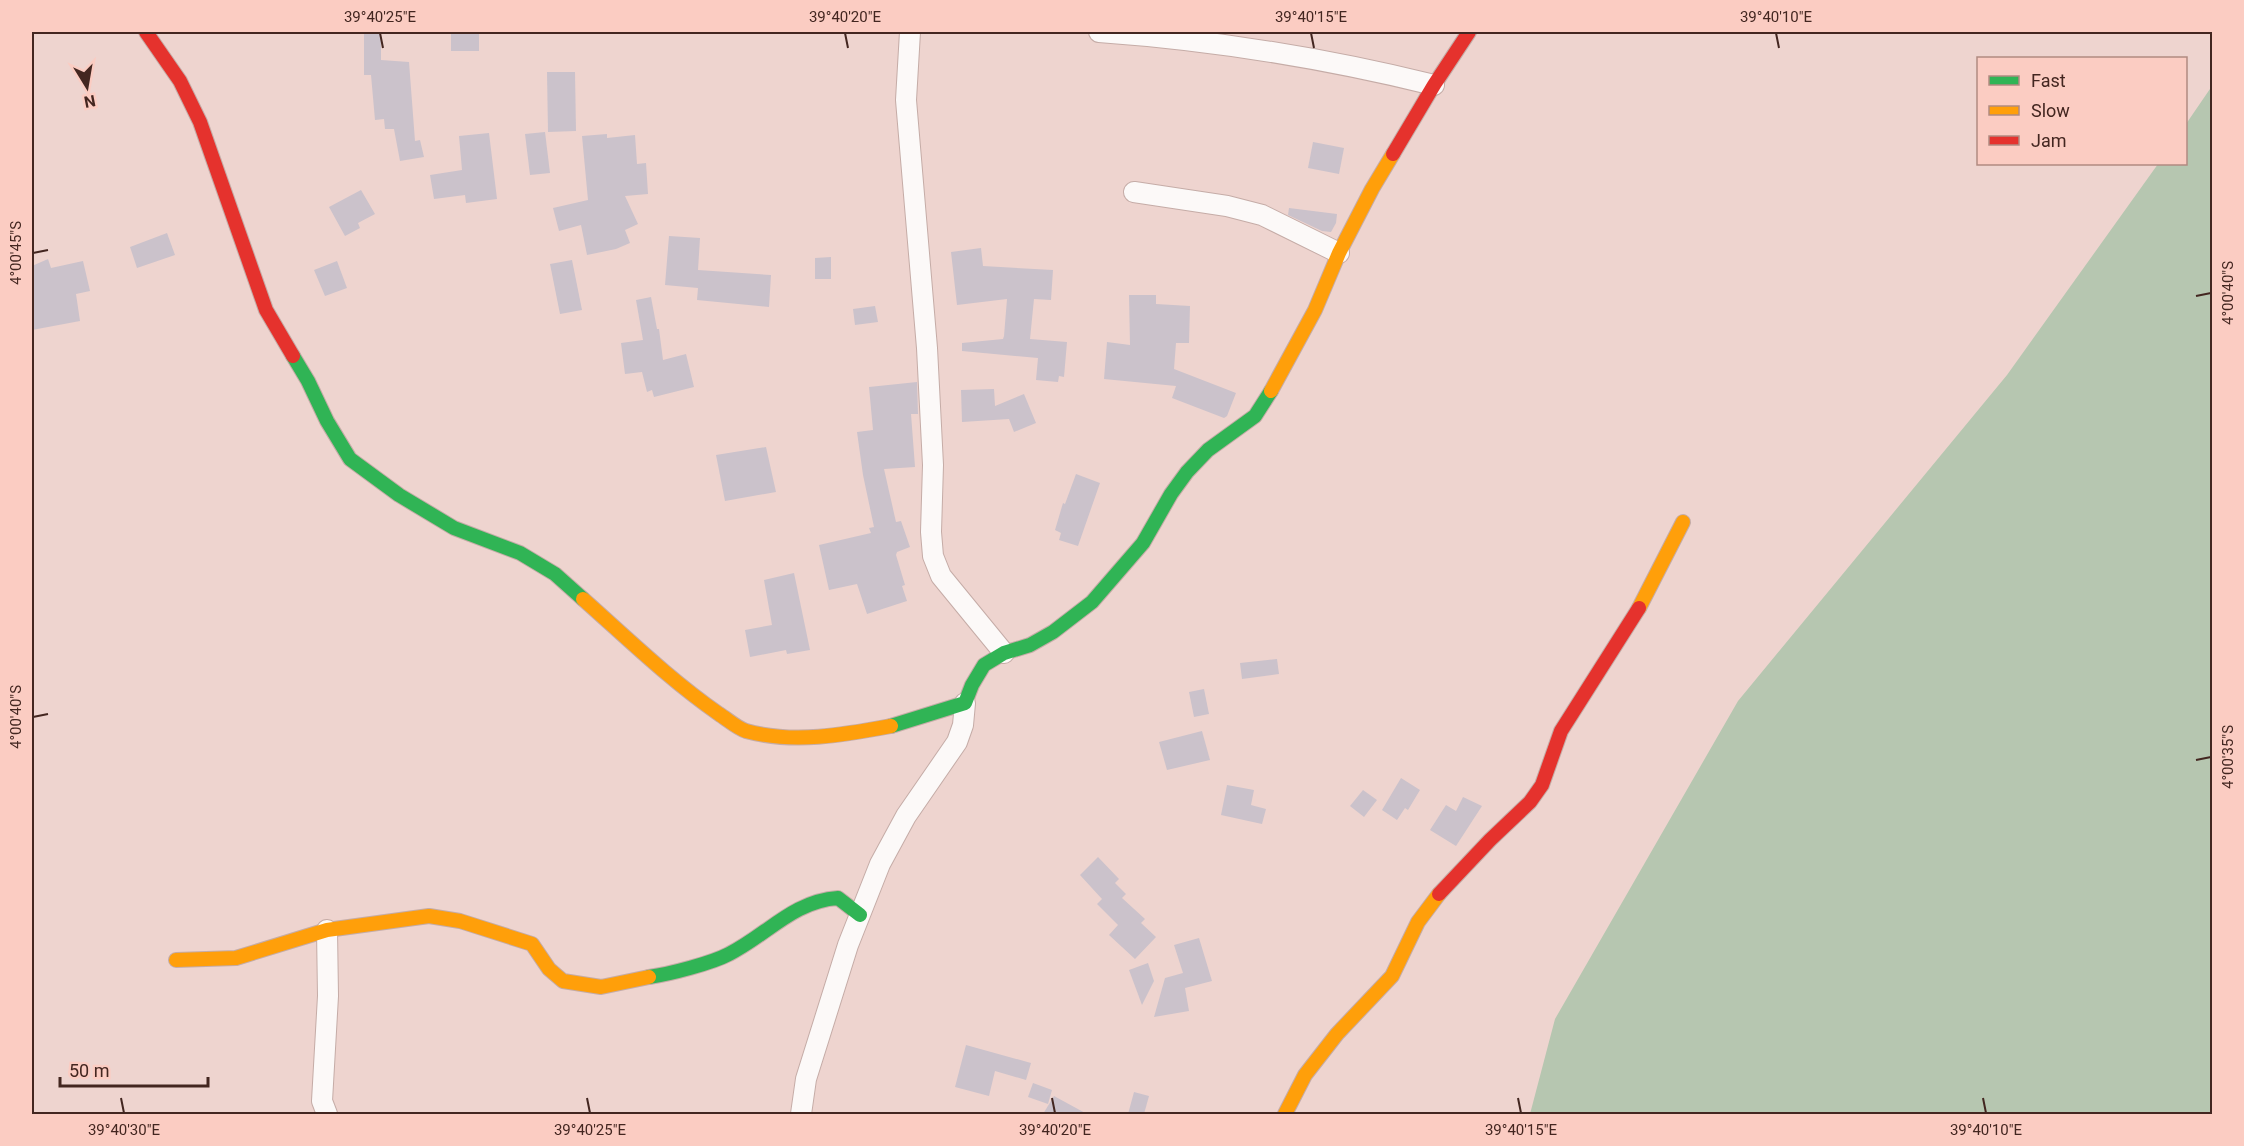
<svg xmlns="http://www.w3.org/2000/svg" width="2244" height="1146" font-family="Roboto,sans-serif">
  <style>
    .green { fill: #b6c6b0 }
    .building { fill: #cbc2cb }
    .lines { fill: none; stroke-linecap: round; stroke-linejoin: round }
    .street-casing { stroke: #c5aca7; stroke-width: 22 }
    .fast-casing { stroke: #c5aca7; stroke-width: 16 }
    .slow-casing { stroke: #c5aca7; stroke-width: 16 }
    .jam-casing { stroke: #c5aca7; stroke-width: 16 }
    .street { stroke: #fcf9f8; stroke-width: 20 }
    .fast { stroke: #30b455; stroke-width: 14 }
    .slow { stroke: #ff9f0a; stroke-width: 14 }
    .jam { stroke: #e5322d; stroke-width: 14 }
    .ticks { fill: none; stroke: #432620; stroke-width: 2 }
    .neatline { fill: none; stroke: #432620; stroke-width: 2 }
    .ticks-label { font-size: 15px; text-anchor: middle; fill: #432620 }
  </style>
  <rect width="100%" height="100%" fill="#eed4cf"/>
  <path class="green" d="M 2212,86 L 2212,1114 L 1530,1114 L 1555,1019 L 1738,701 L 2007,375 L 2158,164 L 2186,164 L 2186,124 Z"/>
  <g class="building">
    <path d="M 364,32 L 381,32 L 381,60 L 409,62 L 415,141 L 420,140 L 424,157 L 400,161 L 394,129 L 385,129 L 384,119 L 375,120 L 371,75 L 364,75 Z"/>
    <rect x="451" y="32" width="28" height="19"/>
    <path d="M 547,72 L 575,72 L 576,131 L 548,132 Z"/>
    <path d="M 545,132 L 550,173 L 530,175 L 525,134 Z"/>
    <path d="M 489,133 L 497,199 L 466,203 L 465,195 L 434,199 L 430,175 L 462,170 L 459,136 Z"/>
    <path d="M 607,134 L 607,138 L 635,135 L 637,164 L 646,163 L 648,194 L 625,196 L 638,224 L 625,230 L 630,243 L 616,249 L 587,255 L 581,225 L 559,231 L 553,208 L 588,200 L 582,136 Z"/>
    <path d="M 1313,142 L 1344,148 L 1339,174 L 1308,168 Z"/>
    <path d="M 361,190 L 375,214 L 358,223 L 360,228 L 345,236 L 329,207 Z"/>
    <path d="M 1289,208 L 1337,214 L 1336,223 L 1331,232 L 1322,231 L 1288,215 Z"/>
    <path d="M 167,233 L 175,255 L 137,268 L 130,247 Z"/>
    <path d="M 669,236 L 700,238 L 698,270 L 771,275 L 769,307 L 697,300 L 698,288 L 665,285 Z"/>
    <path d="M 981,248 L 983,266 L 1053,270 L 1051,300 L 1034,299 L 1030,339 L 1067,342 L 1064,377 L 1059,376 L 1058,382 L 1036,380 L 1038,358 L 962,351 L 962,343 L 1003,339 L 1004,336 L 1007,299 L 957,305 L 951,252 Z"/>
    <path d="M 831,257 L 831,279 L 815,279 L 815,258 Z"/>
    <path d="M 48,259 L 51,268 L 83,261 L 90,291 L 76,294 L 80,321 L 32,330 L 32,266 Z"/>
    <path d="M 572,260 L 582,310 L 560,314 L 550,264 Z"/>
    <path d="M 337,261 L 347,288 L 325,296 L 314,270 Z"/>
    <path d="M 1129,295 L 1156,295 L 1156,304 L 1190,306 L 1189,343 L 1176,343 L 1174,369 L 1236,393 L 1227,416 L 1224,418 L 1172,398 L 1176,386 L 1104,379 L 1107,342 L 1130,345 Z"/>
    <path d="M 651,297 L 657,329 L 659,329 L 663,360 L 686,354 L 694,387 L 654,397 L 652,390 L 647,392 L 642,372 L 625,374 L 621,343 L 643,340 L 636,300 Z"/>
    <path d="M 875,306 L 878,322 L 855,325 L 853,309 Z"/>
    <path d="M 917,382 L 918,414 L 911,414 L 915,467 L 884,469 L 896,522 L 901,521 L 910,547 L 897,552 L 896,555 L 905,585 L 902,586 L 907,601 L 867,614 L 857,584 L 829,590 L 819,545 L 871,533 L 869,528 L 874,527 L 863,475 L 857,432 L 873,430 L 869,387 Z"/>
    <path d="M 994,389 L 995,406 L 1024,394 L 1036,423 L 1014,432 L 1009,419 L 962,422 L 961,390 Z"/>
    <path d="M 766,447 L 776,492 L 725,501 L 716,455 Z"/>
    <path d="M 1076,474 L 1100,483 L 1078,546 L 1059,540 L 1061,533 L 1055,530 L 1063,503 L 1065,504 Z"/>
    <path d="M 794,573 L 810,650 L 787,654 L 786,650 L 750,657 L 745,630 L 772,625 L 764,580 Z"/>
    <path d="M 1277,659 L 1279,674 L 1242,679 L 1240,663 Z"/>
    <path d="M 1204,689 L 1209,714 L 1194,717 L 1189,692 Z"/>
    <path d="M 1202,731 L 1210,760 L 1167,770 L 1159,742 Z"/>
    <path d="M 1401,778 L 1420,790 L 1408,810 L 1405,808 L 1397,820 L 1382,810 Z"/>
    <path d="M 1227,785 L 1254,790 L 1251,805 L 1266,809 L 1262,824 L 1221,815 Z"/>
    <path d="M 1363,790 L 1377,800 L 1364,817 L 1350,806 Z"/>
    <path d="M 1463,797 L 1482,806 L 1456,846 L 1430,830 L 1446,805 L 1456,811 Z"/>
    <path d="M 1098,857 L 1119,879 L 1115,883 L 1126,894 L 1122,898 L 1145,919 L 1141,923 L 1156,937 L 1135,959 L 1109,935 L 1118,925 L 1097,904 L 1102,899 L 1080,875 Z"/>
    <path d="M 1199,938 L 1212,981 L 1185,988 L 1189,1011 L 1154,1017 L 1165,978 L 1183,973 L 1174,945 Z"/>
    <path d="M 1148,963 L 1154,981 L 1142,1005 L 1129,970 Z"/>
    <path d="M 966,1045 L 1031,1063 L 1026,1080 L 995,1071 L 989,1096 L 955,1087 Z"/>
    <path d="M 1033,1083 L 1052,1090 L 1048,1104 L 1028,1097 Z"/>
    <path d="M 1134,1092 L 1149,1096 L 1144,1114 L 1128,1114 Z"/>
    <path d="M 1054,1096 L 1087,1114 L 1043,1114 Z"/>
  </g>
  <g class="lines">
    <g class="street-casing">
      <g id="street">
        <path d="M 910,32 L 906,100 L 927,348 L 933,465 L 931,532 L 933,556 L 941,576 L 1004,653"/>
        <path d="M 1099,32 C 1212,40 1324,58 1434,85"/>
        <path d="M 1134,192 L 1227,206 L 1262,215 L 1339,253"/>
        <path d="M 327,1114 L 322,1101 L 328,996 L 327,930"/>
        <path d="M 801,1114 L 806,1079 L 848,945 L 880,864 L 906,816 L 957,742 L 963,725 L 965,703"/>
      </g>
    </g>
    <g class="fast-casing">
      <g id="fast">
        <path d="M 293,356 L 308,381 L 327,421 L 350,459 L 399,495 L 454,528 L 520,553 L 555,574 L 583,599"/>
        <path d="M 891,726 L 965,703 L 972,685 L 984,665 L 1004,653 L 1030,645 L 1053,632 L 1092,602 L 1143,543 L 1171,494 L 1187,472 L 1208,450 L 1255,416 L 1271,391"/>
        <path d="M 649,977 C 670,974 712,963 729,954 C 767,935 793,901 838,898 L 860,915"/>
      </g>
    </g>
    <g class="slow-casing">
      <g id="slow">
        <path d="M 1271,391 L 1315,310 L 1339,253 L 1372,189 L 1393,154"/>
        <path d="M 583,599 C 627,638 670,680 719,714 C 727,719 737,728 746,731 C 794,744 843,735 891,726"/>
        <path d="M 1639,608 L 1683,522"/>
        <path d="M 176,960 L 236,958 L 327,930 L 429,916 L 460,921 L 532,944 L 549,969 L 563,981 L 601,987 L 649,977"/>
        <path d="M 1285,1114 L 1305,1075 L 1337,1034 L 1392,976 L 1418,922 L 1439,894"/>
      </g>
    </g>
    <g class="jam-casing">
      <g id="jam">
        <path d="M 146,32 L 180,81 L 200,122 L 266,310 L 293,356"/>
        <path d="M 1393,154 L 1434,85 L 1469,32"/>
        <path d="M 1439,894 L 1490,840 L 1530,802 L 1542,785 L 1561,731 L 1639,608"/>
      </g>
    </g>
    <use href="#street" class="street"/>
    <use href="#fast" class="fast"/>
    <use href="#slow" class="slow"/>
    <use href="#jam" class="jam"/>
  </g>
  <path class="ticks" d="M 380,33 L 383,48M 845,33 L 848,48M 1311,33 L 1314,48M 1776,33 L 1779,48M 33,253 L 48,250M 2196,296 L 2211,293M 33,717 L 48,714M 2196,760 L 2211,757M 121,1098 L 124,1113M 587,1098 L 590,1113M 1052,1098 L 1055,1113M 1518,1098 L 1521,1113M 1983,1098 L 1986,1113"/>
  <rect width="2244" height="1146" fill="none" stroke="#fbccc2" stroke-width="66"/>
  <rect x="1977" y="57" width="210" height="108" fill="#fbccc2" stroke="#b18a81" stroke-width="1.5"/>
  <rect x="1989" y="76" width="30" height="9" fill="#30b455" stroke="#b18a81" stroke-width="1.5"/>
  <text x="2031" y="87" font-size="18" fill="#432620">Fast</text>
  <rect x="1989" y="106" width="30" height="9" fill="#ff9f0a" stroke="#b18a81" stroke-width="1.5"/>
  <text x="2031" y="117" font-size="18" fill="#432620">Slow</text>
  <rect x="1989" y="136" width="30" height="9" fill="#e5322d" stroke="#b18a81" stroke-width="1.5"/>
  <text x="2031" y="147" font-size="18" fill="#432620">Jam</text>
  <g transform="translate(87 87) rotate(169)" stroke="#fbccc2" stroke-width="4.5" paint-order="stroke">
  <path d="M0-4.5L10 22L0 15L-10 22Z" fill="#432620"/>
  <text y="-9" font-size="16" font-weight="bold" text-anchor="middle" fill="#432620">N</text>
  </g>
  <path d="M60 1077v9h148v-9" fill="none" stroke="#432620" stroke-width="3"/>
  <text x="69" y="1077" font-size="18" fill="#432620" stroke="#fbccc2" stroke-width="4.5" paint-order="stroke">50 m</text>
  <rect x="33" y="33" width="2178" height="1080" class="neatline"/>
  <g class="ticks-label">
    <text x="380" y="22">39°40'25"E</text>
    <text x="845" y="22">39°40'20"E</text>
    <text x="1311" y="22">39°40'15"E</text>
    <text x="1776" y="22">39°40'10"E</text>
    <text transform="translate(16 253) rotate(-90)" y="5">4°00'45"S</text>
    <text transform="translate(2228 293) rotate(-90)" y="5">4°00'40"S</text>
    <text transform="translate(16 717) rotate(-90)" y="5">4°00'40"S</text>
    <text transform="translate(2228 757) rotate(-90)" y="5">4°00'35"S</text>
    <text x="124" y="1135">39°40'30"E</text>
    <text x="590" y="1135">39°40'25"E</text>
    <text x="1055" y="1135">39°40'20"E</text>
    <text x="1521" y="1135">39°40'15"E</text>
    <text x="1986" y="1135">39°40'10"E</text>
  </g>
</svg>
